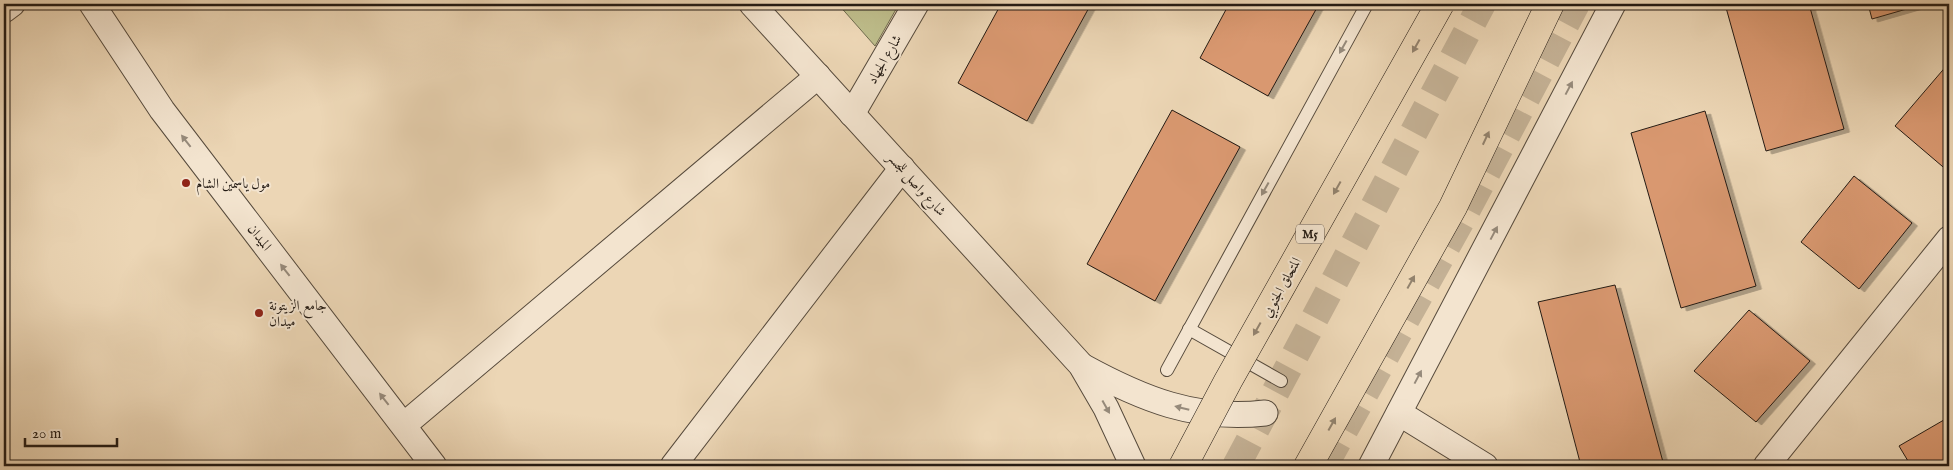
<svg xmlns="http://www.w3.org/2000/svg" width="1953" height="470" font-family="'IM FELL English',Amiri,serif">
  <style>
    .green { fill: #bdbc8a; stroke: #706c4f }
    .building { fill: #d99870; stroke: #241b14; filter: url(#shadow) }
    .lines { fill: none; stroke-linecap: round; stroke-linejoin: round }
    .primary-tunnel { stroke: #c4b195; stroke-width: 28; stroke-dasharray: 28 14; stroke-linecap: butt }
    .lane-casing { stroke: #564a3c; stroke-width: 14 }
    .street-casing { stroke: #564a3c; stroke-width: 27 }
    .highway-casing { stroke: #241b14; stroke-width: 29 }
    .lane { stroke: #f3e4cf; stroke-width: 12 }
    .street { stroke: #f3e4cf; stroke-width: 25 }
    .highway { stroke: #ecd6b5; stroke-width: 28 }
    .highway-bridge-casing { stroke: #241b14; stroke-width: 29; stroke-linecap: butt }
    .highway-bridge { stroke: #ecd6b5; stroke-width: 28 }
    .oneway { fill: #92826d }
    .oneway2 { fill: #968a7b }
    .poi-dot { fill: #8f2418; stroke: #f3e4cf; stroke-width: 2 }
    .labels { text-anchor: middle; stroke-width: 4; stroke-linejoin: round; paint-order: stroke }
    .shield { fill: #f3e4cf; stroke: #62574c; stroke-width: 1 }
    .shield-label { font-size: 12px; font-weight: bold; fill: #241b14 }
    .street-label { font-size: 14px; fill: #241b14; stroke: #f3e4cf }
    .poi-label { font-size: 14px; fill: #241b14; stroke: #f3e4cf; text-anchor: start }
  </style>
  <defs>
    <filter id="shadow"><feDropShadow dx="5.5" dy="3" stdDeviation="0" flood-color="#0004"/></filter>
  </defs>
  <rect width="100%" height="100%" fill="#ecd6b5"/>
  <filter id="stains"><feTurbulence type="fractalNoise" baseFrequency=".004" numOctaves="4"/><feColorMatrix values="0 0 0 0 .2 0 0 0 0 .09 0 0 0 0 .02 0 0 0 .5 -.17"/></filter>
  <radialGradient id="worn" r=".72"><stop offset=".6" stop-color="#630" stop-opacity="0"/><stop offset="1" stop-color="#630" stop-opacity=".3"/></radialGradient>
  <path class="green" d="M 838,4 L 899,4 L 875,46 Z"/>
  <g class="building">
    <path d="M 1001,4 L 1091,4 L 1027,121 L 958,83 Z"/>
    <path d="M 1229,4 L 1319,4 L 1268,96 L 1200,58 Z"/>
    <path d="M 1725,4 L 1809,4 L 1844,129 L 1766,151 Z"/>
    <path d="M 1868,4 L 1924,4 L 1872,19 Z"/>
    <path d="M 1948,64 L 1949,65 L 1949,172 L 1895,126 Z"/>
    <path d="M 1172,110 L 1240,147 L 1155,301 L 1087,264 Z"/>
    <path d="M 1705,111 L 1756,286 L 1681,308 L 1631,133 Z"/>
    <path d="M 1854,176 L 1912,223 L 1859,289 L 1801,242 Z"/>
    <path d="M 1615,285 L 1663,462 L 1649,466 L 1581,466 L 1538,302 Z"/>
    <path d="M 1749,310 L 1810,361 L 1756,422 L 1694,371 Z"/>
    <path d="M 1949,417 L 1949,466 L 1911,466 L 1899,446 Z"/>
  </g>
  <g class="lines">
    <g class="primary-tunnel">
      <path d="M 1236,466 L 1482,4"/>
      <path d="M 1324,466 L 1464,215 L 1576,4"/>
    </g>
    <g class="lane-casing">
      <g id="lane">
        <path d="M 1189,329 L 1281,381"/>
        <path d="M 1167,370 L 1367,4"/>
      </g>
    </g>
    <g class="street-casing">
      <g id="street">
        <path d="M 92,4 L 162,110 L 434,466"/>
        <path d="M 752,4 L 1081,365 L 1106,408 L 1133,466"/>
        <path d="M 4,10 L 12,4"/>
        <path d="M 852,114 L 916,4"/>
        <path d="M 1082,366 C 1142,399 1196,421 1265,413"/>
        <path d="M 1399,413 L 1485,466"/>
        <path d="M 404,425 L 818,76"/>
        <path d="M 673,466 L 902,168"/>
        <path d="M 1371,466 L 1613,4"/>
        <path d="M 1766,466 L 1949,239"/>
      </g>
    </g>
    <g class="highway-casing">
      <path id="highway" d="M 1308,466 L 1453,207 L 1550,4"/>
    </g>
    <use href="#lane" class="lane"/>
    <use href="#street" class="street"/>
    <use href="#highway" class="highway"/>
    <g class="highway-bridge-casing">
      <path id="highway-bridge" d="M 1183,466 L 1228,381 L 1440,4"/>
    </g>
    <use href="#highway-bridge" class="highway-bridge"/>
  </g>
  <defs><path id="oneway-solid" d="M-6-.8H1V-3.2L6.5 0L1 3.2V.8H-6Z" transform="scale(1.25)"/></defs>
  <g class="oneway">
    <use href="#oneway-solid" transform="translate(1416 46) rotate(119)"/>
    <use href="#oneway-solid" transform="translate(1486 138) rotate(-65)"/>
    <use href="#oneway-solid" transform="translate(1337 188) rotate(119)"/>
    <use href="#oneway-solid" transform="translate(1411 282) rotate(-61)"/>
    <use href="#oneway-solid" transform="translate(1257 329) rotate(119)"/>
    <use href="#oneway-solid" transform="translate(1332 424) rotate(-61)"/>
  </g>
  <g class="oneway2">
    <use href="#oneway-solid" transform="translate(1343 47) rotate(119)"/>
    <use href="#oneway-solid" transform="translate(1569 88) rotate(-62)"/>
    <use href="#oneway-solid" transform="translate(186 141) rotate(-128)"/>
    <use href="#oneway-solid" transform="translate(1265 189) rotate(119)"/>
    <use href="#oneway-solid" transform="translate(1494 233) rotate(-62)"/>
    <use href="#oneway-solid" transform="translate(285 270) rotate(-128)"/>
    <use href="#oneway-solid" transform="translate(1418 377) rotate(-62)"/>
    <use href="#oneway-solid" transform="translate(384 399) rotate(-128)"/>
    <use href="#oneway-solid" transform="translate(1106 407) rotate(61)"/>
    <use href="#oneway-solid" transform="translate(1182 408) rotate(-166)"/>
  </g>
  <g class="poi-dot">
    <circle cx="186" cy="183" r="5"/>
    <circle cx="259" cy="313" r="5"/>
  </g>
  <g class="labels">
    <rect class="shield" x="1296" y="224.5" width="28" height="19" rx="4"/>
    <g class="shield-label">
      <text x="1310" y="238">M5</text>
    </g>
    <g class="street-label">
      <text transform="translate(884 59) rotate(-60)" y="5">شارع الجهاد</text>
      <text transform="translate(917 184) rotate(48)" y="5">شارع واصل للجسر</text>
      <text transform="translate(260 237) rotate(52)" y="5">الميدان</text>
      <text transform="translate(1281 287) rotate(-61)" y="5">المتحلق الجنوبي</text>
    </g>
    <g class="poi-label">
      <text x="196" y="188">مول ياسمين الشام</text>
      <text x="269" y="310">جامع الزيتونة<tspan x="269" dy="16">ميدان</tspan></text>
    </g>
  </g>
  <rect width="1953" height="470" fill="none" stroke="#ecd6b5" stroke-width="20"/>
  <rect x="5" y="5" width="1943" height="460" fill="none" stroke="#241b14" stroke-width="2.5"/>
  <rect x="10" y="10" width="1933" height="450" fill="none" stroke="#241b14"/>
  <path d="M25 438v8h92v-8" fill="none" stroke="#241b14" stroke-width="2.5"/>
  <text x="32" y="438" font-size="15" fill="#241b14" stroke="#f3e4cf" stroke-width="4" paint-order="stroke">20 m</text>
  <rect width="100%" height="100%" filter="url(#stains)"/>
  <rect width="100%" height="100%" fill="url(#worn)"/>
</svg>
